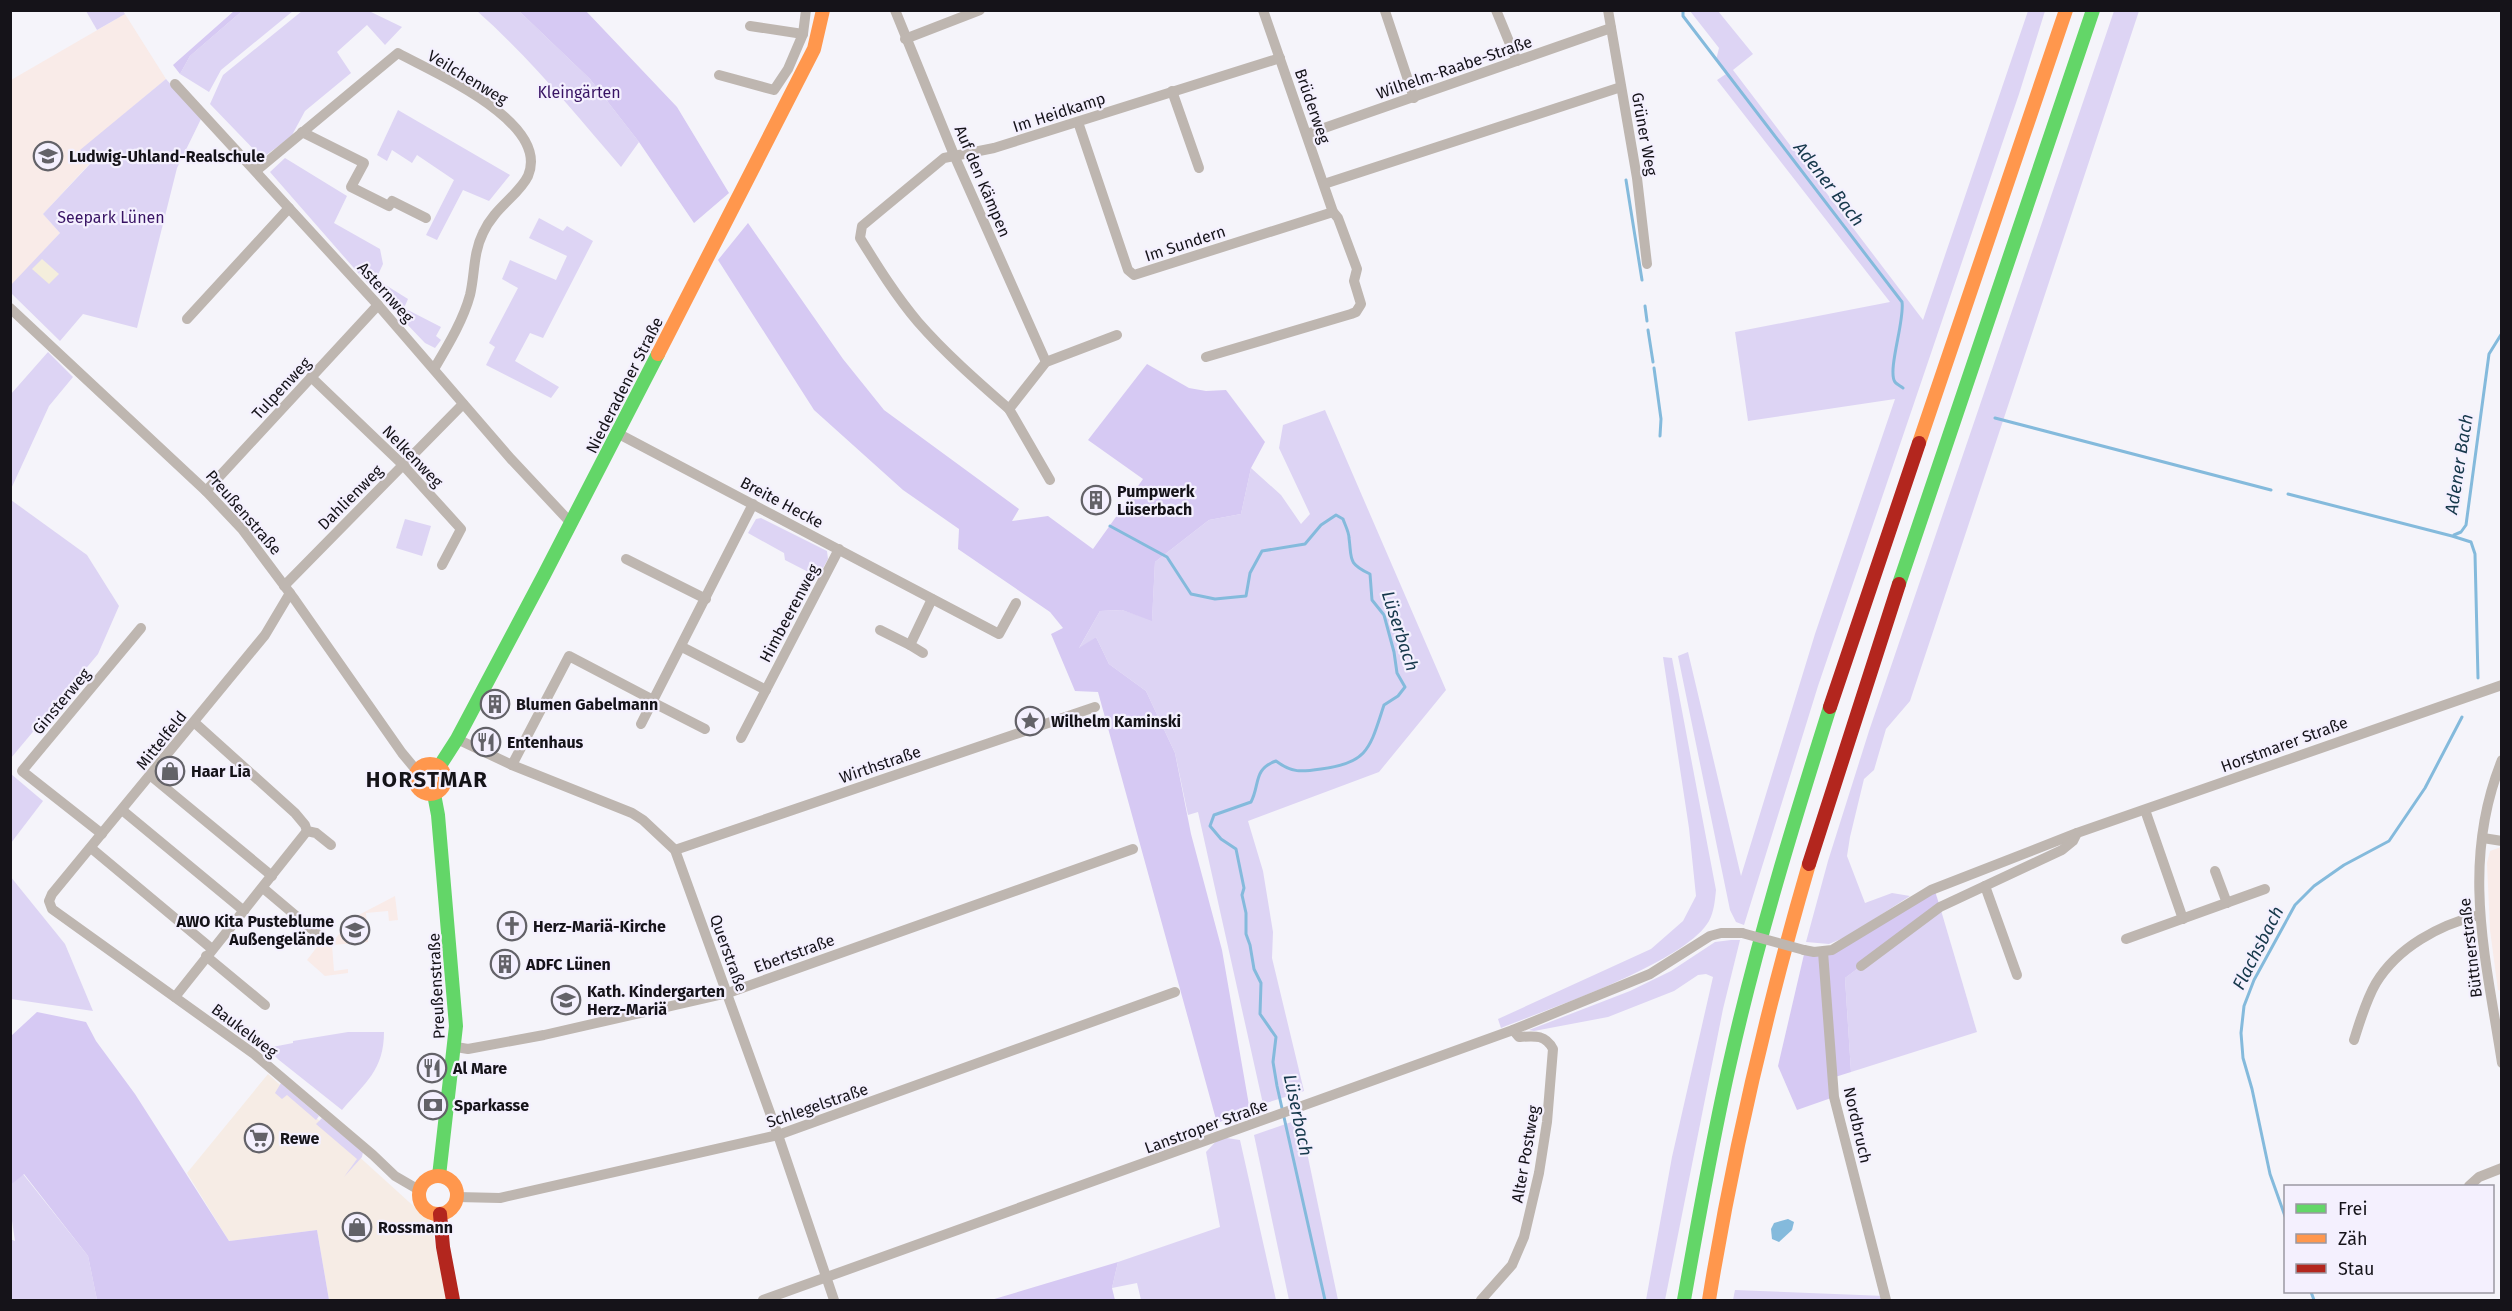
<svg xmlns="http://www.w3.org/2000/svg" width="2512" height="1311" font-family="'Fira Sans',sans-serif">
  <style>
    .commercial { fill: #f6ece5 }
    .education { fill: #f9ebe8 }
    .green { fill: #ddd4f4 }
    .forest { fill: #d6c9f3 }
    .sand { fill: #f4eedc }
    .water { fill: #84badc }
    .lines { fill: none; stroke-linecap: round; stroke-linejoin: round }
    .stream { stroke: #84badc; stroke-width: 3 }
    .street { stroke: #beb6b0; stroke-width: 10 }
    .fast { stroke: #63d668; stroke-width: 14 }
    .slow { stroke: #ff974d; stroke-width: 14 }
    .jam { stroke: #b3261e; stroke-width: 14 }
    .street-bridge { stroke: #beb6b0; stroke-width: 10 }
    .labels { text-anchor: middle; stroke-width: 4.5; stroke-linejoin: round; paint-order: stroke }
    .street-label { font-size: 16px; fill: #151319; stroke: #f4f0fe }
    .park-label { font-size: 16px; fill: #381364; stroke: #f4f0fe }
    .poi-label { font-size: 16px; font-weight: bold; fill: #151319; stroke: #f4f0fe; text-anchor: start }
    .water-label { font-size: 18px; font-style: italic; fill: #16384b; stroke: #f4f0fe }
    .district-label { font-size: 22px; font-weight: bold; letter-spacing: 1.5px; fill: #151319; stroke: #f4f0fe }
  </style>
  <rect width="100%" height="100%" fill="#f5f4fa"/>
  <path class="commercial" d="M 268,1074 L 430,1221 L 447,1300 L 329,1300 L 317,1230 L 229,1241 L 187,1173 Z"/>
  <g class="education">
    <path d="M 125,14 L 166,79 L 81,150 L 91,162 L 43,214 L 60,233 L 11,286 L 11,80 Z"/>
    <path d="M 2501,847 L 2501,991 L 2498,990 L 2490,930 L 2487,863 L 2490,851 Z"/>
    <path d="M 395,896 L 398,920 L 389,921 L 388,911 L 366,913 L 368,942 L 332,945 L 334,971 L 348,969 L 348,973 L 325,976 L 307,960 L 324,938 L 332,943 L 351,919 Z"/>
  </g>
  <g class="green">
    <path d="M 86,11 L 123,11 L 125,14 L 97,30 Z"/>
    <path d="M 242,11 L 293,11 L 221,70 L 209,92 L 180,74 L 190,56 Z"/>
    <path d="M 302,11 L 369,11 L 402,27 L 385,45 L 367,25 L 337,52 L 351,73 L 305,111 L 291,137 L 262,158 L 210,104 L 223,75 Z"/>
    <path d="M 477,11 L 519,11 L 590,79 L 639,142 L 621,167 C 575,113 530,58 477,11 Z"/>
    <path d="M 1690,11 L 1718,11 L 1753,54 L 1733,70 L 1923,320 L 2028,11 L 2045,11 L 2019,94 L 1818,686 L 1744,925 L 1736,922 L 1730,910 L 1678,656 L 1688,652 L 1741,876 L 1815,634 L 1895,399 L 1748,421 L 1735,332 L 1890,302 L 1717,80 L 1726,74 L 1716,60 L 1719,48 Z"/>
    <path d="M 2114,11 L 2139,11 L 1910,701 L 1886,729 L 1874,770 L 1864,779 L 1850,837 L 1847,856 L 1865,903 L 1892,893 L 1910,896 L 1848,936 L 1829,944 L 1806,942 L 1828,861 L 1869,731 Z"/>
    <path d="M 166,79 L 201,119 L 177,168 L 137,328 L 83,314 L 60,341 L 11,293 L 10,286 L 60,233 L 43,214 L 91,163 L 80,150 Z"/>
    <path d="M 398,110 L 510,175 L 489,201 L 463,190 L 437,240 L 426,235 L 454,180 L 417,155 L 412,163 L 392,150 L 387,161 L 377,155 Z"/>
    <path d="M 285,158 L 347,196 L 334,223 L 380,249 L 383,264 L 376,279 L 408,299 L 404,308 L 441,327 L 436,336 L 441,340 L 435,348 L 425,343 L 360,275 L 270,172 Z"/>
    <path d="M 539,218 L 563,231 L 567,226 L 593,241 L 543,338 L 530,333 L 515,361 L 559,387 L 551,398 L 486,365 L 495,347 L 489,343 L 518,288 L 502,279 L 510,260 L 556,280 L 567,256 L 529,238 Z"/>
    <path d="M 48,352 L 73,377 L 49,406 L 11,489 L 11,394 Z"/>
    <path d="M 1325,410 L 1446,690 L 1379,772 L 1248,821 L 1263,871 L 1273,932 L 1272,958 L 1304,1091 L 1263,1104 L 1198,812 L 1188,815 L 1175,753 L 1146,691 L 1109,664 L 1096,637 L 1078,650 L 1100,611 L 1122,610 L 1152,620 L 1155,562 L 1209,520 L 1241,514 L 1251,468 L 1281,495 L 1301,524 L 1310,514 L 1279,448 L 1283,425 Z"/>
    <path d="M 11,500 L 87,555 L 119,606 L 98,654 L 11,758 Z"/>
    <path d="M 761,518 L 827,551 L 828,559 L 818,577 L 785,560 L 784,553 L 748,533 L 756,519 Z"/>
    <path d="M 405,519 L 431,526 L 422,556 L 396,548 Z"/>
    <path d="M 1663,657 L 1672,658 L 1716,890 C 1715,900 1714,912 1709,921 C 1685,963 1548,1009 1501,1028 L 1498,1019 L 1651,949 L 1683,921 L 1696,896 L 1689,828 Z"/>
    <path d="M 11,774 L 43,801 L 11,843 Z"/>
    <path d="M 10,876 L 65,944 L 93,1011 L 11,999 Z"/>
    <path d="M 1940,907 L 1977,1032 L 1851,1072 L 1845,978 Z"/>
    <path d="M 1731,940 L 1740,940 L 1723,1009 L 1665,1300 L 1646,1300 L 1672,1157 L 1713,977 L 1706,974 L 1698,975 L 1674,991 L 1608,1017 L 1534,1031 L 1529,1030 L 1630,991 L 1671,971 L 1715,942 Z"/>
    <path d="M 348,1032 L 384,1032 C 384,1070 365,1083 342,1110 L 279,1060 L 267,1048 L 293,1043 L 293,1041 Z"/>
    <path d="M 281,1083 L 319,1116 L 316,1120 L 287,1095 L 282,1099 L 275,1093 Z"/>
    <path d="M 322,1118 L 363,1152 L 362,1157 L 344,1177 L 357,1159 L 316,1124 Z"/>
    <path d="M 1300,1119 L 1338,1300 L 1289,1300 L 1254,1135 Z"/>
    <path d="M 1220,1137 L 1240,1140 L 1276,1300 L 1141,1300 L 1137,1283 L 1112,1288 L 1118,1262 L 1220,1227 L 1206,1152 Z"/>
    <path d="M 23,1174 L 88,1256 L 97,1300 L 11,1300 L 10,1239 L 15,1241 L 11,1214 L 11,1185 Z"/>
    <path d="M 1735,1290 L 1885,1296 L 1886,1300 L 1733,1300 Z"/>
  </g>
  <g class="forest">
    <path d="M 234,11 L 242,11 L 190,56 L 180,74 L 173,65 Z"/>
    <path d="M 519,11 L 586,11 L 677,107 L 729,193 L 694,223 L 639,142 L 590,79 Z"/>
    <path d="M 748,223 L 843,359 L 884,410 L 1019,509 L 1012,521 L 1048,516 L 1093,549 L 1143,479 L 1088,440 L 1147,364 L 1189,388 L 1206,391 L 1226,390 L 1265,442 L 1251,468 L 1241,514 L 1209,520 L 1155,562 L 1152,621 L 1122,610 L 1100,611 L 1079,648 L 1096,637 L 1109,664 L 1146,691 L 1175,753 L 1191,834 L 1222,950 L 1250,1111 L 1217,1123 L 1098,692 L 1075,691 L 1051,634 L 1063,628 L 1050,612 L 958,549 L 959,529 L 903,490 L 814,410 L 718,260 Z"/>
    <path d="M 1934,888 L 1940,907 L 1845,978 L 1851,1072 L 1832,1078 L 1834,1097 L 1797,1110 L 1778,1066 L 1805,950 L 1823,952 Z"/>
    <path d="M 37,1012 L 86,1022 L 96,1041 L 135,1094 L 229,1241 L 317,1230 L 329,1300 L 97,1300 L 88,1256 L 24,1174 L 11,1185 L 11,1036 Z"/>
    <path d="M 1118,1262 L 1112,1288 L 1115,1300 L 991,1300 Z"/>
  </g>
  <path class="sand" d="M 42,259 L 59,274 L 49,284 L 32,269 Z"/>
  <path class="water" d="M 1788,1219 L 1794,1222 L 1792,1230 L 1779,1242 L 1772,1239 L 1771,1229 L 1774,1223 Z"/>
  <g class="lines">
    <g class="stream">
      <path d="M 1683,10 L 1683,16 L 1902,302 C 1905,320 1887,371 1895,382 C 1896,384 1901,386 1903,388"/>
      <path d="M 1626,180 L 1642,280"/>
      <path d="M 1645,306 L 1647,321"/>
      <path d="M 1648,330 L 1653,362"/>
      <path d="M 1654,368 L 1661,419 L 1660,436"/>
      <path d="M 1995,418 L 2271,490"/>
      <path d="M 2288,494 L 2452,536 L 2471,542 L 2475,554 L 2478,678"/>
      <path d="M 1110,526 L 1167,557 L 1191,594 L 1215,599 L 1246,596 L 1250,573 L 1262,551 L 1305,544 L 1321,525 L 1336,515 L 1343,519 C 1345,525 1349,532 1349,538 C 1352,559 1347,563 1370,574 L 1372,600 L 1384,615 L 1394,652 L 1397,673 L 1405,687 L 1398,696 L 1384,705 C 1370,747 1369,763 1321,769 C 1301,772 1292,773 1276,761 C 1253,769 1260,785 1251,802 L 1214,815 L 1210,826 L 1221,839 L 1236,849 L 1244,888 L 1242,895 L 1246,913 L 1246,934 L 1250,945 L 1254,969 L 1261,983 L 1260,1014 L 1276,1037 L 1273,1062 L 1277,1086 L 1325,1300"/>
      <path d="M 2454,535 L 2461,532 L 2466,525 L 2489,354 L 2502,333"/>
      <path d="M 2286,1219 L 2270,1174 L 2252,1089 L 2243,1058 L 2241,1033 L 2244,1006 L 2254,980 L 2295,905 L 2314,886 L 2344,865 L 2389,841 L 2425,788 L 2462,717"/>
      <path d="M 2311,1292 L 2314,1300"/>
    </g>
    <g class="street">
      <path d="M 895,10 L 954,155 L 1046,362"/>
      <path d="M 1496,10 L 1517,61"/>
      <path d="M 1608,10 L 1637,178 L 1647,264"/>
      <path d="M 1385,11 L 1414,98"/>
      <path d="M 750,26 L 803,34 L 806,10"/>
      <path d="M 905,39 L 980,10"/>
      <path d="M 719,75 L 774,90 L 788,69 L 803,34"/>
      <path d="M 175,84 L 378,305 L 511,459 L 571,523"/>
      <path d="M 1172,91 L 1199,168"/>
      <path d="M 1078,122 L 1128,270 L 1134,275 L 1333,212"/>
      <path d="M 302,132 L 364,163 L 351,187 L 389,206 L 392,201 L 426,218"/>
      <path d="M 1307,134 L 1611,28"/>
      <path d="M 256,171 L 398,53 C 434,73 551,122 528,176 C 519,195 494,208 483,233 C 473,253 475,274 470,295 C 463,321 447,347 434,369"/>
      <path d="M 1324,184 L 1621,87"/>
      <path d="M 10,308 L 206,491 L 242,529 L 295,600 L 402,753 L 417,771"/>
      <path d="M 187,319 L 289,208"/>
      <path d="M 1206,357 L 1351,314 L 1356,312 L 1361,304 L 1354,281 L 1357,269 L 1338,218 L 1333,212 L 1263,10"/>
      <path d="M 311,377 L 403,465 L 461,529 L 442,565"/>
      <path d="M 1009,409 C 977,381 945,353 918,322 C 896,296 878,267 860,238 L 862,226 L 944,158 L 994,148 L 1280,58"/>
      <path d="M 617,433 L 999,634 L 1016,603"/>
      <path d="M 1050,480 L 1009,409 L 1046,362 L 1117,335"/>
      <path d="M 206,491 L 378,305"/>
      <path d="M 626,559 L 706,599"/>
      <path d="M 284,586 L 463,404"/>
      <path d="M 290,593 L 265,635 L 52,894 L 49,901 L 52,909 L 254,1054 L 373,1155 L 395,1176 L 419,1190"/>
      <path d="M 880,630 L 910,645"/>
      <path d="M 682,647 L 766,690"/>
      <path d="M 923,653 L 910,645 L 932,599"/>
      <path d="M 652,702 L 705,729"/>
      <path d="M 195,723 L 295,813 L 305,825 L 307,831 L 316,833 L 331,845"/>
      <path d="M 641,724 L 753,504"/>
      <path d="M 741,738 L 839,549"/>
      <path d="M 457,739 L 512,765 L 632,813 L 643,820 L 675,850 L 778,1135 L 834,1300"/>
      <path d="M 2502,760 C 2460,863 2486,959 2502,1063"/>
      <path d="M 512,765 L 569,656 L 653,700"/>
      <path d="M 151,776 L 272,876"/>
      <path d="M 122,810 L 244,911"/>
      <path d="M 2145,810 L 2183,919"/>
      <path d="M 102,834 L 22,771 L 141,628"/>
      <path d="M 2483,838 L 2502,841"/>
      <path d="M 91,848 L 212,949"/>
      <path d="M 675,850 L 1095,707"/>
      <path d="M 2215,871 L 2227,903"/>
      <path d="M 1985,886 L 2017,975"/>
      <path d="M 263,888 L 321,937"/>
      <path d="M 2126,939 L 2265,889"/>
      <path d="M 1804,950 L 1814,952 L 1832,950 L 1931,890 L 2077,833 L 2502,685"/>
      <path d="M 1823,952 L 1834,1097 L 1886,1300"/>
      <path d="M 206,956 L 265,1005"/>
      <path d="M 1861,966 L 1940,907 L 2062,850 L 2073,841 L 2077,833"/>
      <path d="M 175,997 L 307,831"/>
      <path d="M 2354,1040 C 2360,1021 2366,1000 2376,983 C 2398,947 2439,925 2479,915"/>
      <path d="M 456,1047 L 468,1049 L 544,1035 L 728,993 L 1133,849"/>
      <path d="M 2469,1186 L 2479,1177 L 2502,1168"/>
      <path d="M 457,1197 L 500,1198 L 778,1135 L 1175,992"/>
      <path d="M 763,1300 L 1513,1030 L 1650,974 L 1710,936 L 1721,933 L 1742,933"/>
      <path d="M 1481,1300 L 1512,1265 L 1524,1237 L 1539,1173 L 1547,1122 L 1553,1049 C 1545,1034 1534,1036 1519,1037 L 1513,1030"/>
    </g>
    <g class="fast">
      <path d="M 1899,584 L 2093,10"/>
      <path d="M 439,767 L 457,739 L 544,575 L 658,354"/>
      <path d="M 434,794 L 438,815 L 456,1026 L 439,1176"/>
      <path d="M 1684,1300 C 1698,1221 1712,1141 1730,1062 C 1757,942 1793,824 1830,707"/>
    </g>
    <g class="slow">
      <path d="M 658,354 L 814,49 L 823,10"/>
      <path d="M 1919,443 L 2066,10"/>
      <circle cx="430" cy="779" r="15"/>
      <circle cx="438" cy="1195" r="19"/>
      <path d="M 1709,1300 C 1733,1152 1767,1008 1809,864"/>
    </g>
    <g class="jam">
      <path d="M 1830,707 L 1919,443"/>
      <path d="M 1809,864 L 1899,584"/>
      <path d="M 440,1214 L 443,1247 L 453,1300"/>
    </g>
    <path class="street-bridge" d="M 1742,933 L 1804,950"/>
  </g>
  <defs>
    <g id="school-ring" transform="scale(1.5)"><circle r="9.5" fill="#f4f0fe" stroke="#636268" stroke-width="1.5"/><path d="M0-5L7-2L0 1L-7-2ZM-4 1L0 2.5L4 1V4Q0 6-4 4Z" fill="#636268"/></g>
    <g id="building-ring" transform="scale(1.5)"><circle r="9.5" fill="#f4f0fe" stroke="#636268" stroke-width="1.5"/><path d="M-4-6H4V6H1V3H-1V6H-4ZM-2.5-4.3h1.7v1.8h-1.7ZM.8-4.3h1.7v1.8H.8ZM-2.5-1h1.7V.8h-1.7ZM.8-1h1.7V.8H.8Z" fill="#636268"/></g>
    <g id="sight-ring" transform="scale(1.5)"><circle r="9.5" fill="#f4f0fe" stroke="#636268" stroke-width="1.5"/><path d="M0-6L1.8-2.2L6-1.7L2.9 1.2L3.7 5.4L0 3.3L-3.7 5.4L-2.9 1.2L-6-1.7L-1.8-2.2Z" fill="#636268"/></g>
    <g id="restaurant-ring" transform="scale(1.5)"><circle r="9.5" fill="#f4f0fe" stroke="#636268" stroke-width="1.5"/><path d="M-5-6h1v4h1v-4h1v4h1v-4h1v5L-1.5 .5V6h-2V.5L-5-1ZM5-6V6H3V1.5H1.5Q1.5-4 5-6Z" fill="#636268"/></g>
    <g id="shop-ring" transform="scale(1.5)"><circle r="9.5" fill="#f4f0fe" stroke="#636268" stroke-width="1.5"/><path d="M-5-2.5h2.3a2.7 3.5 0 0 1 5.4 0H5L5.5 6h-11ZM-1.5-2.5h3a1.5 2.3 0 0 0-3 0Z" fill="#636268"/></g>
    <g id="church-ring" transform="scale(1.5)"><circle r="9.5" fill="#f4f0fe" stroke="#636268" stroke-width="1.5"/><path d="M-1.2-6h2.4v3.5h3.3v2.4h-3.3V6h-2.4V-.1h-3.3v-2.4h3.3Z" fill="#636268"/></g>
    <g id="bank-ring" transform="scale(1.5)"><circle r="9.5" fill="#f4f0fe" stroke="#636268" stroke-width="1.5"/><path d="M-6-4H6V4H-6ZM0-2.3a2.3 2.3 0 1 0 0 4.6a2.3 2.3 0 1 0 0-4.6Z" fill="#636268"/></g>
    <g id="supermarket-ring" transform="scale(1.5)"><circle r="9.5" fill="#f4f0fe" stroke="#636268" stroke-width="1.5"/><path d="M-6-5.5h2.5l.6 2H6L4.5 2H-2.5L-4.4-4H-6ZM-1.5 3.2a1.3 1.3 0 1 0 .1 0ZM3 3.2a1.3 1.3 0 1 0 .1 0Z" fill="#636268"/></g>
  </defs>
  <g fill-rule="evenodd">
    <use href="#school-ring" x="48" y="156"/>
    <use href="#building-ring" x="1096" y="500"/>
    <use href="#building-ring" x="495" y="704"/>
    <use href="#sight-ring" x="1030" y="721"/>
    <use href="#restaurant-ring" x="486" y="742"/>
    <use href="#shop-ring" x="170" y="771"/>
    <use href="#church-ring" x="512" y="926"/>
    <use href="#school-ring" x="355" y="930"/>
    <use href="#building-ring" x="505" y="964"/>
    <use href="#school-ring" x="566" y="1000"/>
    <use href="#restaurant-ring" x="432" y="1068"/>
    <use href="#bank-ring" x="433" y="1105"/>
    <use href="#supermarket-ring" x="259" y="1138"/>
    <use href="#shop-ring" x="357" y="1227"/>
  </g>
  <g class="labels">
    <g class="street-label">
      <text transform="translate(1454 67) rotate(-19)" y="6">Wilhelm-Raabe-Straße</text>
      <text transform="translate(468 77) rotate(31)" y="6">Veilchenweg</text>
      <text transform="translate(1313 106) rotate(71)" y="6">Brüderweg</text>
      <text transform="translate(1059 112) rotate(-18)" y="6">Im Heidkamp</text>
      <text transform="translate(1645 134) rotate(80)" y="6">Grüner Weg</text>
      <text transform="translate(983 181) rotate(67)" y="6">Auf den Kämpen</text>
      <text transform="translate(1185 243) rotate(-18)" y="6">Im Sundern</text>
      <text transform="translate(386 292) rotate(48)" y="6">Asternweg</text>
      <text transform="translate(624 385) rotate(-63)" y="6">Niederadener Straße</text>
      <text transform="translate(281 388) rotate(-47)" y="6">Tulpenweg</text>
      <text transform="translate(413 456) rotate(46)" y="6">Nelkenweg</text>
      <text transform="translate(350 497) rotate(-45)" y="6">Dahlienweg</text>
      <text transform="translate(782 502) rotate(28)" y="6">Breite Hecke</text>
      <text transform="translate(244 512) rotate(49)" y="6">Preußenstraße</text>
      <text transform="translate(789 613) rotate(-62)" y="6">Himbeerenweg</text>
      <text transform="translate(61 701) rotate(-50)" y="6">Ginsterweg</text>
      <text transform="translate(161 740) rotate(-51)" y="6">Mittelfeld</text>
      <text transform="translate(2284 744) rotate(-20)" y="6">Horstmarer Straße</text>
      <text transform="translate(880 764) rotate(-19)" y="6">Wirthstraße</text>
      <text transform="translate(2470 948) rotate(-97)" y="6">Büttnerstraße</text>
      <text transform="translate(729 953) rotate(70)" y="6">Querstraße</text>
      <text transform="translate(794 953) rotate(-20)" y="6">Ebertstraße</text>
      <text transform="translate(436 986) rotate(-93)" y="6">Preußenstraße</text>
      <text transform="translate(245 1030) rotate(37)" y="6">Baukelweg</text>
      <text transform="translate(817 1105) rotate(-19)" y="6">Schlegelstraße</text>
      <text transform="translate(1858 1125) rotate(77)" y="6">Nordbruch</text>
      <text transform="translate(1206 1126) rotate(-20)" y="6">Lanstroper Straße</text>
      <text transform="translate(1525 1154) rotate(-80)" y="6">Alter Postweg</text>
    </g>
    <g class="park-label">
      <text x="579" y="98">Kleingärten</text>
      <text x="111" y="223">Seepark Lünen</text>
    </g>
    <g class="poi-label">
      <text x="69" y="162">Ludwig-Uhland-Realschule</text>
      <text x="1117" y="497">Pumpwerk<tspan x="1117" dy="18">Lüserbach</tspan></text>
      <text x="516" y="710">Blumen Gabelmann</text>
      <text x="1051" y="727">Wilhelm Kaminski</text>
      <text x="507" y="748">Entenhaus</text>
      <text x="191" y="777">Haar Lia</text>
      <text x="334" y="927" text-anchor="end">AWO Kita Pusteblume<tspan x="334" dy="18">Außengelände</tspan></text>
      <text x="533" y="932">Herz-Mariä-Kirche</text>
      <text x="526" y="970">ADFC Lünen</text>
      <text x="587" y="997">Kath. Kindergarten<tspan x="587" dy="18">Herz-Mariä</tspan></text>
      <text x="453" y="1074">Al Mare</text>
      <text x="454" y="1111">Sparkasse</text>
      <text x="280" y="1144">Rewe</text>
      <text x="378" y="1233">Rossmann</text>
    </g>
    <g class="water-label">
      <text transform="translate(1829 184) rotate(52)" y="6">Adener Bach</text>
      <text transform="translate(2459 464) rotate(-81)" y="6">Adener Bach</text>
      <text transform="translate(1400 631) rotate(72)" y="6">Lüserbach</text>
      <text transform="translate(2258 948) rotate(-63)" y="6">Flachsbach</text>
      <text transform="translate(1298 1115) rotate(78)" y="6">Lüserbach</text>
    </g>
    <g class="district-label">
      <text x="427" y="787">HORSTMAR</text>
    </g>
  </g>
  <rect width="2512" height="1311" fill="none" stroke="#151319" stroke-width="24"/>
  <rect x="2284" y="1185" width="210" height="108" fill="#f4f0fe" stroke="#9b98a2" stroke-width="1.5"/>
  <rect x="2296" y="1204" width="30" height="9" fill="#63d668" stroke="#9b98a2" stroke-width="1.5"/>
  <text x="2338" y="1215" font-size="18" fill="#151319">Frei</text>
  <rect x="2296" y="1234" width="30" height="9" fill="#ff974d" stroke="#9b98a2" stroke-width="1.5"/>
  <text x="2338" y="1245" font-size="18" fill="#151319">Zäh</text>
  <rect x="2296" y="1264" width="30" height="9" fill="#b3261e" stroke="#9b98a2" stroke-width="1.5"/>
  <text x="2338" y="1275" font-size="18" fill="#151319">Stau</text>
</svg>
